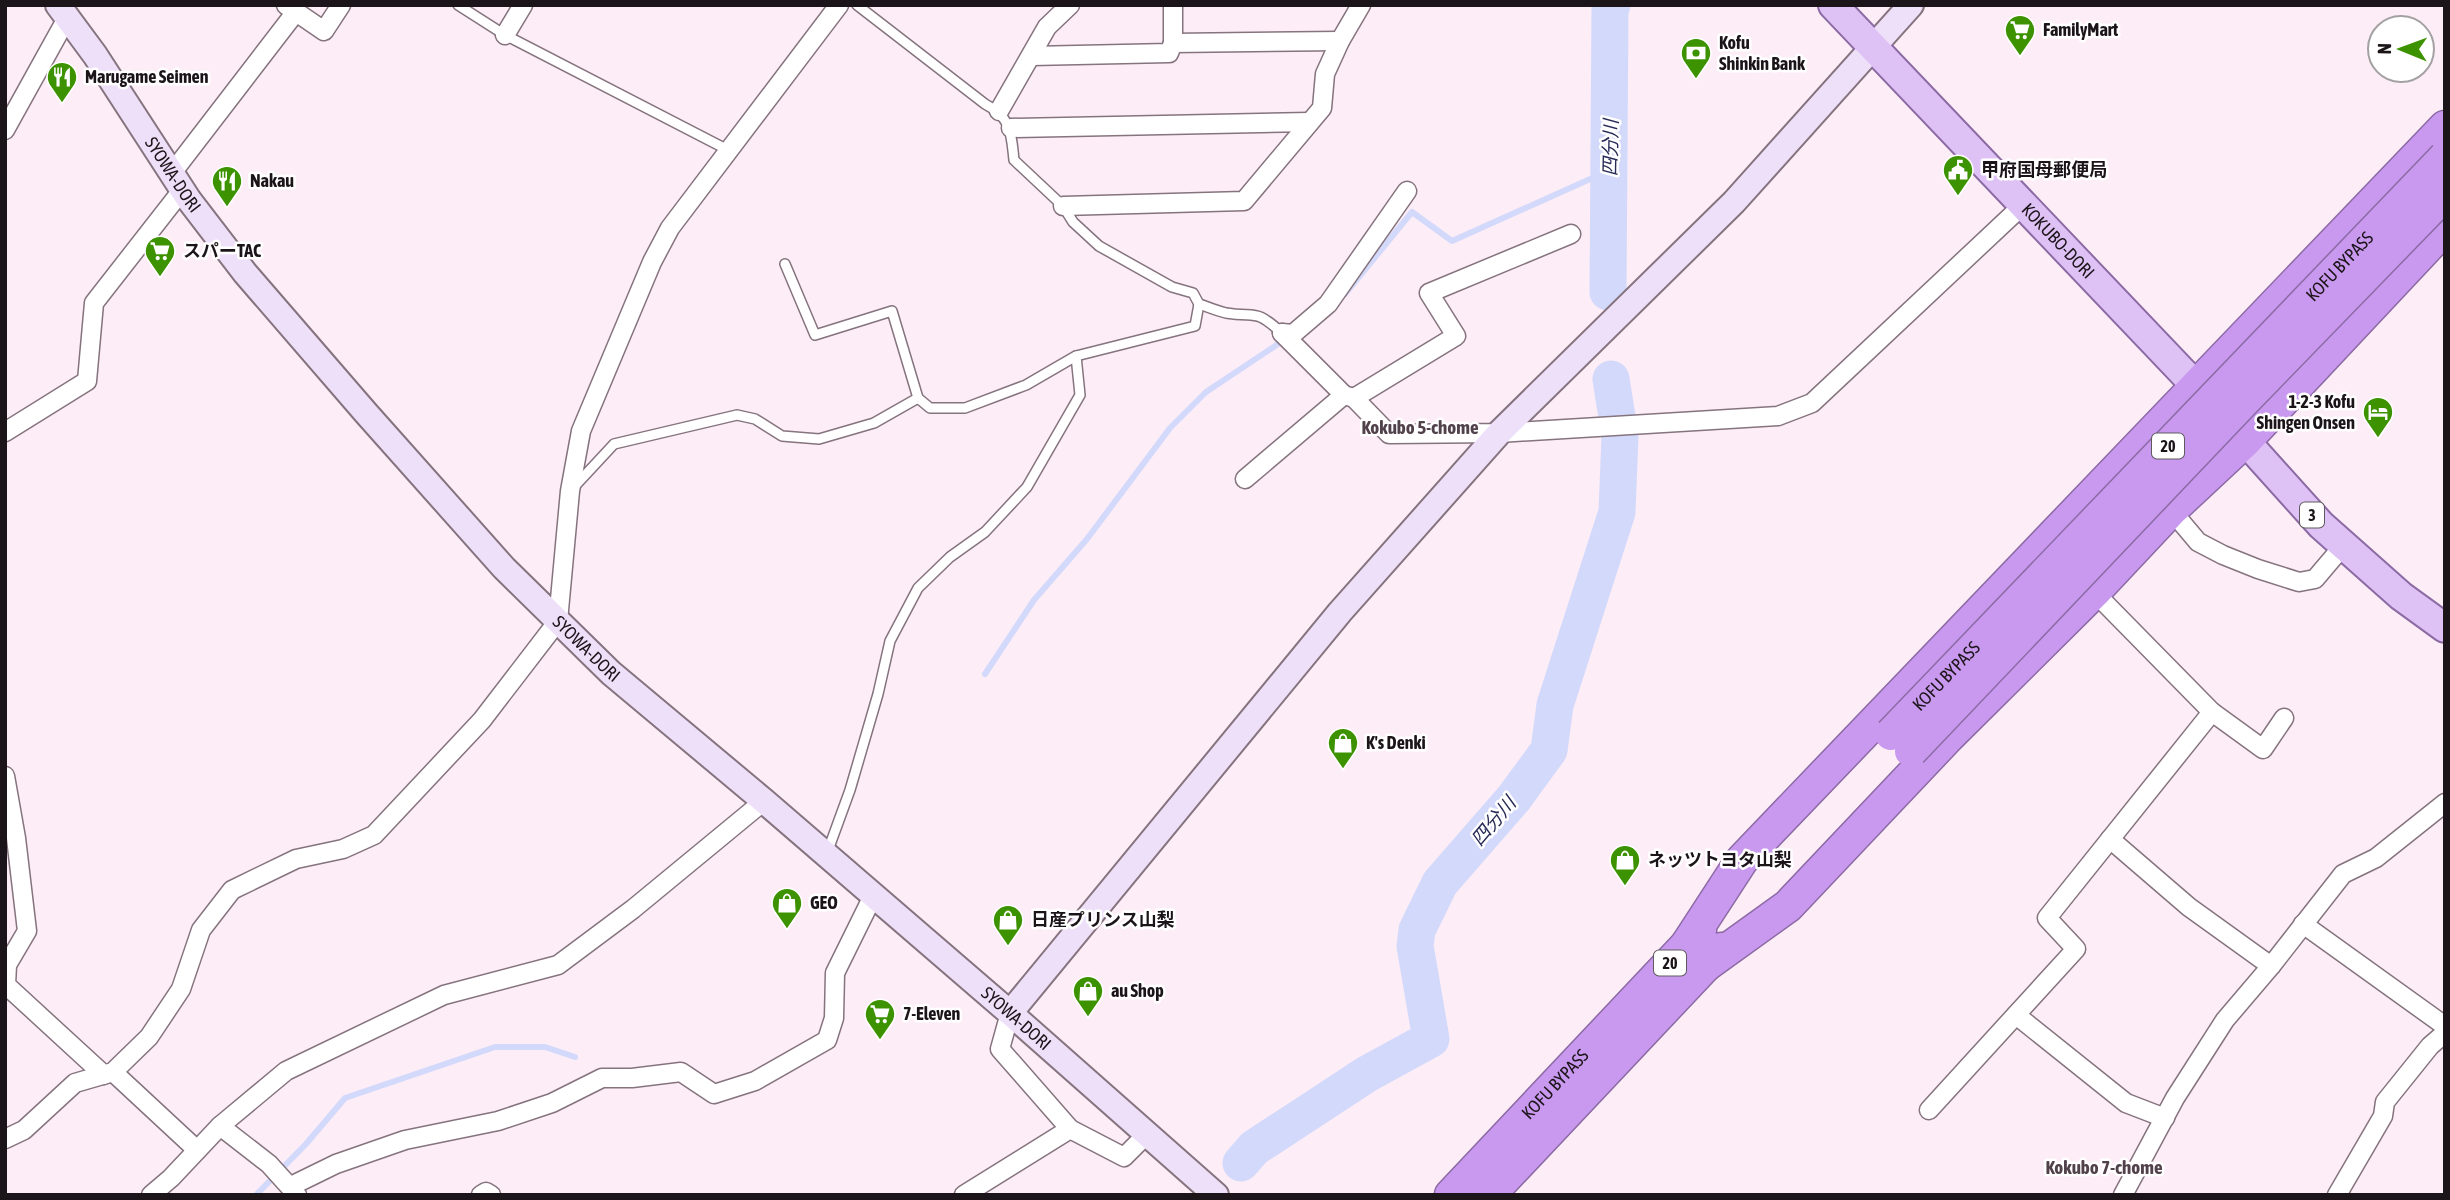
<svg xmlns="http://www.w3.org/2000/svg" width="2450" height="1200" font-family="'Asap Condensed','Noto Sans JP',sans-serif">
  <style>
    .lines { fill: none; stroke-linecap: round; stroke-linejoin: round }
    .stream { stroke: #d3d9fa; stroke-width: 6 }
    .river { stroke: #d3d9fa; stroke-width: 37 }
    .lane-casing { stroke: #85737e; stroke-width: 12 }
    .street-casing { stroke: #85737e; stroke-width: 21 }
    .secondary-casing { stroke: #85737e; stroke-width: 28 }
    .primary-casing { stroke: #8c6aa4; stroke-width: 32 }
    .highway-casing { stroke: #8c6aa4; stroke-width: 35 }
    .lane { stroke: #fff; stroke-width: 9 }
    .street { stroke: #fff; stroke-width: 18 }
    .secondary { stroke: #efe0fa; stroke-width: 24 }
    .primary { stroke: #dfc2f5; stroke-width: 28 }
    .highway { stroke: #c999ef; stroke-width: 32 }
    .highway-bridge-casing { stroke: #8c6aa4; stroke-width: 35; stroke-linecap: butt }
    .highway-bridge { stroke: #c999ef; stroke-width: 32 }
    .labels { text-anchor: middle; stroke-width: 5; stroke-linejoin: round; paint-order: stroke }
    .shield { fill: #fff; stroke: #5f5a5d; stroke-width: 2 }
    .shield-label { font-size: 16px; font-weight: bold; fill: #1b1418 }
    .poi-label { font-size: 18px; font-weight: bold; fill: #1b1418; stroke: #fff; text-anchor: start }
    .street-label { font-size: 18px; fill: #1b1418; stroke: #fff }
    .water-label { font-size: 19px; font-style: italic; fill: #282b56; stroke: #fff }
    .neighbourhood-label { font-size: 19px; font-weight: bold; fill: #51414a; stroke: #fff }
  </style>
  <rect width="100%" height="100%" fill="#fdedf7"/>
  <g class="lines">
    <g class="stream">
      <path d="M 1345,294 L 1412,212 L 1452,241 L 1608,171"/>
      <path d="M 985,674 L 1034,600 L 1087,539 L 1170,428 L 1206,392 L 1284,340"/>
      <path d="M 256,1195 L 306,1144 L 345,1098 L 495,1047 L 545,1047 L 575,1057"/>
    </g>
    <g class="river">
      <path d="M 1608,292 L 1610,8 L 1612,5"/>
      <path d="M 1241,1163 L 1254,1148 L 1367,1074 L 1431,1039 L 1415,946 L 1417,930 L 1440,883 L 1514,798 L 1549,750 L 1555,705 L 1617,512 L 1620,436 L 1611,379"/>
    </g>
    <g class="lane-casing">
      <g id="lane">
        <path d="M 458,5 L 505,35 L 728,150"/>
        <path d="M 857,5 L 985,104 C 1012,118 1011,133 1014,160 L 1063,206 L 1073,222 L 1099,246 L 1172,287 L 1193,293 L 1199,304 C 1208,307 1217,311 1226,313 C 1258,318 1254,308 1282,333"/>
        <path d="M 785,264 L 815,335 L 892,311 L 918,398 L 930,408 L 965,408 L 1026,385 L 1076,356 L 1195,326 L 1199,304"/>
        <path d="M 574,487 L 614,444 L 737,415 L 755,419 L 782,436 L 819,439 L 874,423 L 918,398"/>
        <path d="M 827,853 L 850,790 L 878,694 L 890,641 L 918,588 L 950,557 L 985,532 L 1027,487 L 1080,395 L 1076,356"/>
      </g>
    </g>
    <g class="street-casing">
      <g id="street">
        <path d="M 286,5 L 324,31 L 341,5"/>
        <path d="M 1173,5 L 1173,43"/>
        <path d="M 505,35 L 523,5"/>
        <path d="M 1031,56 L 1169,53 L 1173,43 L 1340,41"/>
        <path d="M 999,111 L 1047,27 L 1070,5"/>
        <path d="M 1011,128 L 1310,122"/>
        <path d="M 5,130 L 67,18"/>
        <path d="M 172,173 L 295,13"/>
        <path d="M 1063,206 L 1244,201 L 1322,108 L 1325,74 L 1340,41 L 1361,5"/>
        <path d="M 1282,333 L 1344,395 L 1354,398 L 1389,434 L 1499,433 L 1778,416 L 1812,403 L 2023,205"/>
        <path d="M 1282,333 L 1293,334 L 1328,304 L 1407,191"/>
        <path d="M 1354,398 L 1456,336 L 1429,293 L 1571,234"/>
        <path d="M 5,432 L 87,381 L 94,303 L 183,189"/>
        <path d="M 1245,479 L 1344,395"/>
        <path d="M 2171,510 L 2198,542 L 2223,555 L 2258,569 L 2299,582 L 2315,579 L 2343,546"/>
        <path d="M 2094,592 L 2212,712 L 2263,749 L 2284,718"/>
        <path d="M 5,776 L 16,838 L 27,931 L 7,965 L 6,985 L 104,1075"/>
        <path d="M 2110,839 L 2189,907 L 2271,966"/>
        <path d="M 2303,924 L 2445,1026"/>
        <path d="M 1010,1013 L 1000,1049 L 1070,1129 L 1124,1157 L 1147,1134"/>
        <path d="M 2016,1015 L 2126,1103 L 2165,1118"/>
        <path d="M 113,1072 L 197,1150"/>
        <path d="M 1929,1110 L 2076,949 L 2047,918 L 2212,712"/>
        <path d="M 220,1126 L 269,1164 L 297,1195"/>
        <path d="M 5,1139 L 24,1130 L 75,1083 L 113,1072 L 149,1037 L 181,989 L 201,930 L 232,890 L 296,859 L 343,849 L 374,835 L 482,720 L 558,621 L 570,491 L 581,431 L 652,262 L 670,228 L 839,5"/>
        <path d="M 291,1186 L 336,1164 L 405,1140 L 498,1121 L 552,1103 L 602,1078 L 632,1078 L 681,1072 L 714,1094 L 755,1081 L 827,1040 L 834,1018 L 835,973 L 873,896"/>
        <path d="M 151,1195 L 171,1178 L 220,1126 L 286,1071 L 444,995 L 558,965 L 633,909 L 764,801"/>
        <path d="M 481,1195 L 486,1192 L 491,1195"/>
        <path d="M 964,1195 L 1070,1129"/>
        <path d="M 2123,1195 L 2175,1098 L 2225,1020 L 2271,966 L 2343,874 L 2376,858 L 2445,803"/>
        <path d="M 2337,1195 L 2383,1116 L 2385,1102 L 2430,1046 L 2445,1033"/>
      </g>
    </g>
    <g class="secondary-casing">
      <g id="secondary">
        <path id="s1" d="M 58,5 L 95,55 L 189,200 L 245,273 L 366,413 L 504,568 L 611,673 L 764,801 L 1010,1013 L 1216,1195"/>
        <path d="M 1010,1013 L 1340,612 L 1499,433 L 1734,202 L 1911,5"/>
      </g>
    </g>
    <g class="primary-casing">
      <g id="primary">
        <path id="s2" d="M 1833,5 L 2195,385 L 2321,525 L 2401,596 L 2445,628"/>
      </g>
    </g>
    <g class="highway-casing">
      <g id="highway">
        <path d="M 1686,946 L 1742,860 L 2445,127"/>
        <path d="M 1706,965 L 1788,906 L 1948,737 L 2094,592 L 2171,510 L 2245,441 L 2445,228"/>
        <path id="s3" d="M 1451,1195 L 1700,931"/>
        <path d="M 1489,1195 L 1721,949"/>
      </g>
    </g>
    <use href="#lane" class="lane"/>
    <use href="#street" class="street"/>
    <use href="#secondary" class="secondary"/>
    <use href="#primary" class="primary"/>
    <use href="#highway" class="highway"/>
    <g class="highway-bridge-casing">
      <g id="highway-bridge">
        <path id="s4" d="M 1891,734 L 2445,157"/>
        <path d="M 1911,751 L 2244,401 L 2445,194"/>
      </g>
    </g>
    <use href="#highway-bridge" class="highway-bridge"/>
  </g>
  <defs>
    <g id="supermarket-pin" transform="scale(1.575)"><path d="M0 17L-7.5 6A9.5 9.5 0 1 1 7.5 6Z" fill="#3d9200" stroke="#fff"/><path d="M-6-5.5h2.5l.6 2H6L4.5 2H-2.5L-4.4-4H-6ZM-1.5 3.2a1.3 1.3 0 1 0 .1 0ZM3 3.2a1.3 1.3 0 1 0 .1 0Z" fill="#fff"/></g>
    <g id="bank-pin" transform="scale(1.575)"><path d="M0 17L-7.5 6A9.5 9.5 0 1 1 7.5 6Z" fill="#3d9200" stroke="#fff"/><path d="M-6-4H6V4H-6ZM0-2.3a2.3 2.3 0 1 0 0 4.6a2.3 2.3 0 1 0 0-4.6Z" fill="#fff"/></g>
    <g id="restaurant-pin" transform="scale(1.575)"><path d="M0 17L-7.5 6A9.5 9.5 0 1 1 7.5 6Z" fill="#3d9200" stroke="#fff"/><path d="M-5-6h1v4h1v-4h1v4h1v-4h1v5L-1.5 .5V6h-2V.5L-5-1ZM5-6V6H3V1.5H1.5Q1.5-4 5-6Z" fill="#fff"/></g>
    <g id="civic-pin" transform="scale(1.575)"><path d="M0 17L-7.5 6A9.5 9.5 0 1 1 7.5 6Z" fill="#3d9200" stroke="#fff"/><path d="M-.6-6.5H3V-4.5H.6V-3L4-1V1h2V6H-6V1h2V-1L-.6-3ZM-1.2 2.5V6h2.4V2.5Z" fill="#fff"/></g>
    <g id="hotel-pin" transform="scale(1.575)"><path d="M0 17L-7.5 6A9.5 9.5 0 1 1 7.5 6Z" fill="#3d9200" stroke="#fff"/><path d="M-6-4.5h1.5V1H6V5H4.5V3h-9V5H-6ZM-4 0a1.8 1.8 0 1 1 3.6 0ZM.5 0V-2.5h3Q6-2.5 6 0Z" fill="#fff"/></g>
    <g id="shop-pin" transform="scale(1.575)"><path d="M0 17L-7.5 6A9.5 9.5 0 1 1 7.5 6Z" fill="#3d9200" stroke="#fff"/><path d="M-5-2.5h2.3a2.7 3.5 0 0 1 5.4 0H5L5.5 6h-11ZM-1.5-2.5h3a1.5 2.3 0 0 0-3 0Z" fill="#fff"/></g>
  </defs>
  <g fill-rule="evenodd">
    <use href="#supermarket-pin" x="2020" y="30"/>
    <use href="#bank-pin" x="1696" y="53"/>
    <use href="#restaurant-pin" x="62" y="77"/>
    <use href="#civic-pin" x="1958" y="170"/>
    <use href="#restaurant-pin" x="227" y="181"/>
    <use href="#supermarket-pin" x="160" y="251"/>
    <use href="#hotel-pin" x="2378" y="412"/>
    <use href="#shop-pin" x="1343" y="743"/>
    <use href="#shop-pin" x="1625" y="860"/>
    <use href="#shop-pin" x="787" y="903"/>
    <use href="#shop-pin" x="1008" y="920"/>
    <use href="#shop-pin" x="1088" y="991"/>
    <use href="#supermarket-pin" x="880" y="1014"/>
  </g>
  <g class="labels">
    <g class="shield">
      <rect x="2152" y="433.5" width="32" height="25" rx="5"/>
      <rect x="2300" y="502.5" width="24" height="25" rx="5"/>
      <rect x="1654" y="950.5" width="32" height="25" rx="5"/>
    </g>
    <g class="shield-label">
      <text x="2168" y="452">20</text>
      <text x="2312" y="521">3</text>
      <text x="1670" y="969">20</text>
    </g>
    <g class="poi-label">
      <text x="2043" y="36">FamilyMart</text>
      <text x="1719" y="49">Kofu<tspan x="1719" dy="21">Shinkin Bank</tspan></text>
      <text x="85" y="83">Marugame Seimen</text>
      <text x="1981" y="176">甲府国母郵便局</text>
      <text x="250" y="187">Nakau</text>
      <text x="183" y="257">スパーTAC</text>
      <text x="2355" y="408" text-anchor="end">1-2-3 Kofu<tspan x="2355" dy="21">Shingen Onsen</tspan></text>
      <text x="1366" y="749">K's Denki</text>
      <text x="1648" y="866">ネッツトヨタ山梨</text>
      <text x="810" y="909">GEO</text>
      <text x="1031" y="926">日産プリンス山梨</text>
      <text x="1111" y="997">au Shop</text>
      <text x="903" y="1020">7-Eleven</text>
    </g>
    <g class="street-label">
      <text dy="6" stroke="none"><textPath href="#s1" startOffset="205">SYOWA-DORI</textPath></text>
      <text dy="6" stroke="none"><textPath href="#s2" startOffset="326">KOKUBO-DORI</textPath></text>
      <text dy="6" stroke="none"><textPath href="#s4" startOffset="648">KOFU BYPASS</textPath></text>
      <text dy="6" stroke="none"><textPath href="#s1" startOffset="835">SYOWA-DORI</textPath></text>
      <text dy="6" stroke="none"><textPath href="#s4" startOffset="80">KOFU BYPASS</textPath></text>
      <text dy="6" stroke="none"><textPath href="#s1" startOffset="1402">SYOWA-DORI</textPath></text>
      <text dy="6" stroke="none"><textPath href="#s3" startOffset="152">KOFU BYPASS</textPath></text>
    </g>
    <g class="water-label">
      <text transform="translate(1610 148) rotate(-89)" y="7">四分川</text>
      <text transform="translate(1493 821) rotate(-50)" y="7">四分川</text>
    </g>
    <g class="neighbourhood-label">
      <text x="1420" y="434">Kokubo 5-chome</text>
      <text x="2104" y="1174">Kokubo 7-chome</text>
    </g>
  </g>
  <rect width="2450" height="1200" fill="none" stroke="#1b1418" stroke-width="14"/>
  <g transform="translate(2401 49) rotate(271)"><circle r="33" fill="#ffffff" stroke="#a4a1a3" stroke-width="2"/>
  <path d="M0-5L12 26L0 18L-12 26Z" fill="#3d9200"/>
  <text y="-10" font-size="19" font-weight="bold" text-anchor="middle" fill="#1b1418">N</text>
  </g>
</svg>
